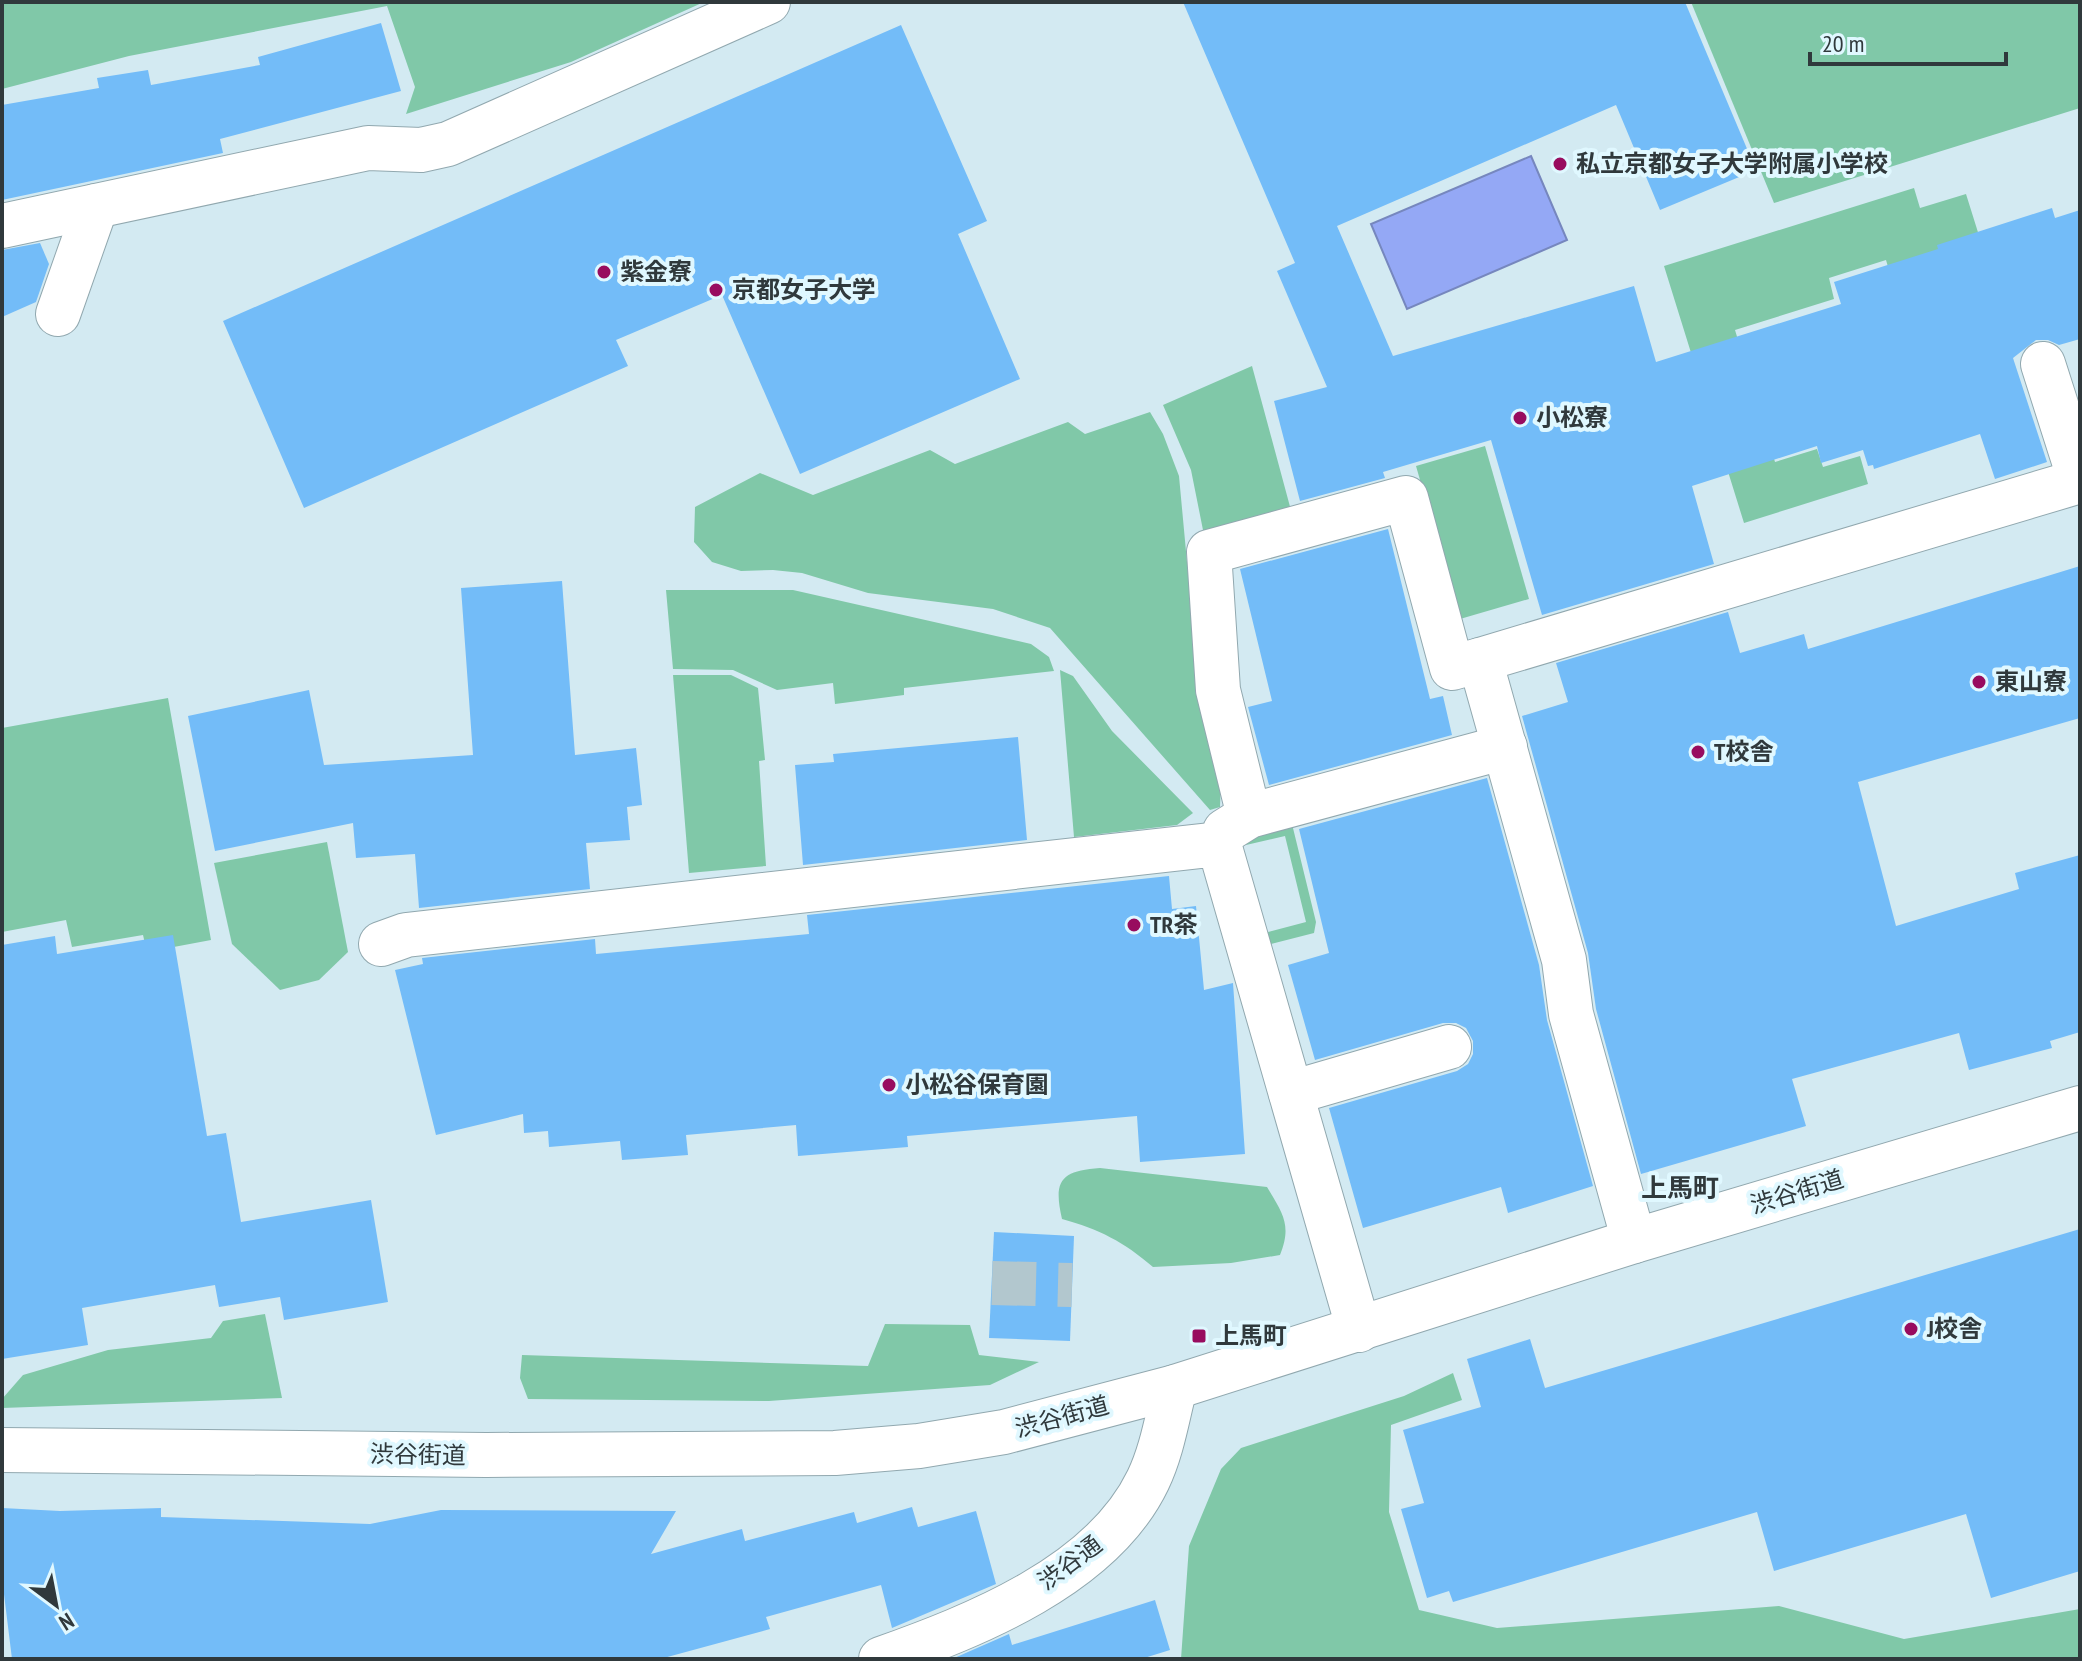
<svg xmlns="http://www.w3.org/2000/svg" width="2082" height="1661" font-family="'PT Sans Narrow','Noto Sans JP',sans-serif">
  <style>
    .green { fill: #80c8a8 }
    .water { fill: #94a8f5; stroke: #7687be; stroke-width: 2 }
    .building { fill: #73bcf8 }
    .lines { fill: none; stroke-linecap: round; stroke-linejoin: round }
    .minor-tunnel { stroke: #b2c7ce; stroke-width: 44; stroke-dasharray: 44 22; stroke-linecap: butt }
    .minor-casing { stroke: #91a8af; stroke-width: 46 }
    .major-casing { stroke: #91a8af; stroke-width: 46 }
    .minor { stroke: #fff; stroke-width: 44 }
    .major { stroke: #fff; stroke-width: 44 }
    .poi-dot { fill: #980c5f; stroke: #e0f8ff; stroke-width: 3 }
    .labels { text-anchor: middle; stroke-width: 8; stroke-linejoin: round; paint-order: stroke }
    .poi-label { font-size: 24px; font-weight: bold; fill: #30393c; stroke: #e0f8ff; text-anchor: start }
    .street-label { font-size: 24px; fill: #30393c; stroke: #e0f8ff }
    .neighbourhood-label { font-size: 26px; font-weight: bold; fill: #30393c; stroke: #e0f8ff }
  </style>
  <rect width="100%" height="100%" fill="#d3eaf2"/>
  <g class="green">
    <path d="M 2,2 L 704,2 L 571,62 L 406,114 L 415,87 L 387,6 L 129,56 L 2,89 Z"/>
    <path d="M 1691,2 L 2080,2 L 2080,108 L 1774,203 Z"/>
    <path d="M 1914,188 L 1920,208 L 1966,194 L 2002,309 L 1891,277 L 1886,260 L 1829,278 L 1834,299 L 1735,330 L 1775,462 L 1817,449 L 1823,467 L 1860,456 L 1868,484 L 1744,523 L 1664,266 Z"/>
    <path d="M 1252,366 L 1292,514 L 1205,540 L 1191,470 L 1163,405 Z"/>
    <path d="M 1150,412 L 1163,434 L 1179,476 L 1188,573 L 1203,641 L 1221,781 L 1220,807 L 1210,810 L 1050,628 L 993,609 L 868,593 L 802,573 L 773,570 L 741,571 L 712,562 L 694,542 L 695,507 L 760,473 L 813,495 L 930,450 L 955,464 L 1068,422 L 1085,434 Z"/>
    <path d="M 1485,446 L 1529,599 L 1460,619 L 1416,466 Z"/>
    <path d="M 666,590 L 793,590 L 1031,644 L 1049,657 L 1054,671 L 904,688 L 904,695 L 835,704 L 833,683 L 777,690 L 733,670 L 673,669 Z"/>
    <path d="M 1060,670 L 1073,676 L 1112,731 L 1193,813 L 1177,825 L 1074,837 Z"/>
    <path d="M 673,675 L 731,675 L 758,688 L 765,760 L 759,761 L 766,866 L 689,873 Z"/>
    <path d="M 168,698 L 211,940 L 147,952 L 143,935 L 72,947 L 66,920 L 2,932 L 2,728 Z"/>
    <path d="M 1292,824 L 1316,922 L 1314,933 L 1267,945 L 1264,933 L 1306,922 L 1285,836 L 1246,845 L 1251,834 Z"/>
    <path d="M 327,842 L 348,952 L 319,980 L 280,990 L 232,944 L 214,863 Z"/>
    <path d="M 1100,1168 L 1267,1187 C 1283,1214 1292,1225 1280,1255 L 1231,1263 L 1153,1267 C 1124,1242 1099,1229 1062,1219 C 1053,1180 1061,1171 1100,1168 Z"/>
    <path d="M 265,1314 L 282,1398 L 2,1408 L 2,1399 L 23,1375 L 108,1350 L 211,1338 L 223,1321 Z"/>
    <path d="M 885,1324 L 970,1325 L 979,1355 L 1039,1362 L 990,1385 L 769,1401 L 528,1399 L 520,1378 L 522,1355 L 868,1366 Z"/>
    <path d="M 1453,1373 L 1462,1400 L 1391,1425 L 1389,1512 L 1419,1610 L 1497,1628 L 1779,1606 L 1904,1639 L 2080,1609 L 2080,1659 L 1181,1659 L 1189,1546 L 1221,1469 L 1241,1448 L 1404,1396 Z"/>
  </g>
  <path class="water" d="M 1531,156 L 1567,240 L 1407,309 L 1371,224 Z"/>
  <g class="building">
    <path d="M 1183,2 L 1685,2 L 1756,170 L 1660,210 L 1616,105 L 1337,226 L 1393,356 L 1634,286 L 1656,362 L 1841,304 L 1834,282 L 1938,249 L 1937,245 L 2052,208 L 2055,218 L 2080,210 L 2080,339 L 2059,345 L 2048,340 L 2036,340 L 2013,358 L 2047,462 L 1995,479 L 1980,434 L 1874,469 L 1873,465 L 1868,466 L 1863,450 L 1821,463 L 1817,446 L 1692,486 L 1714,564 L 1542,615 L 1491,440 L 1383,472 L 1385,478 L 1300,501 L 1274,401 L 1327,387 L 1277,271 L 1295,263 Z"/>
    <path d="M 381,23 L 401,91 L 220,139 L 223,153 L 2,200 L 2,105 L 99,88 L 97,78 L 148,70 L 151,85 L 260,65 L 258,57 Z"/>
    <path d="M 901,25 L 987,221 L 958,234 L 1020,379 L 800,474 L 722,295 L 616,340 L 628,366 L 304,508 L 223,321 Z"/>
    <path d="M 40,243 L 49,264 L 36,302 L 2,317 L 2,250 Z"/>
    <path d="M 1388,529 L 1430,699 L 1443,696 L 1452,735 L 1269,785 L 1248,707 L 1272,701 L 1240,569 Z"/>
    <path d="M 2080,566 L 2080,718 L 1858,782 L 1896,926 L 2019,889 L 2015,873 L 2080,855 L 2080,1032 L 2050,1041 L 2052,1048 L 1969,1070 L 1959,1033 L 1792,1079 L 1806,1126 L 1641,1174 L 1596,1009 L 1588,953 L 1522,716 L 1568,702 L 1556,663 L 1728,612 L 1740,653 L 1804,634 L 1808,649 Z"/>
    <path d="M 562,581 L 575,755 L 636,748 L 642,805 L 627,807 L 630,840 L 586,843 L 590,889 L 419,908 L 415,854 L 356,858 L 353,823 L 215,851 L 188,716 L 309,690 L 324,765 L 473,755 L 461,588 Z"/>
    <path d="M 1018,737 L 1027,840 L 803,865 L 795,765 L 834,762 L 833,754 Z"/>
    <path d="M 1487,778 L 1539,965 L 1547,1020 L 1593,1186 L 1508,1213 L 1501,1187 L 1363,1228 L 1329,1108 L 1457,1071 L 1468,1064 L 1473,1054 L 1473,1041 L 1466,1028 L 1456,1023 L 1443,1023 L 1315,1060 L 1288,965 L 1329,953 L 1299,829 Z"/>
    <path d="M 1169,876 L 1172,909 L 1196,906 L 1204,990 L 1233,983 L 1245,1154 L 1140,1162 L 1137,1116 L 907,1136 L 908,1147 L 798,1156 L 796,1125 L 686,1135 L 688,1155 L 622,1160 L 620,1141 L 549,1147 L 548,1131 L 524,1133 L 523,1114 L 436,1135 L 395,970 L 423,964 L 422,958 L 595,939 L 596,954 L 809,934 L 807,915 Z"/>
    <path d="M 173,935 L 207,1136 L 226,1133 L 241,1222 L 371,1200 L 388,1302 L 284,1320 L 280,1297 L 219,1307 L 215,1285 L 82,1308 L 88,1345 L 2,1359 L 2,945 L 55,936 L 57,954 Z"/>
    <path d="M 2080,1229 L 2080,1571 L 1991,1598 L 1966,1514 L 1774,1571 L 1757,1512 L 1453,1602 L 1449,1591 L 1427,1598 L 1401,1509 L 1424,1503 L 1403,1430 L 1481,1407 L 1467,1359 L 1530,1339 L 1545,1388 Z"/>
    <path d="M 994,1232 L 1074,1236 L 1070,1341 L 989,1338 Z"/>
    <path d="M 912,1507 L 918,1527 L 976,1511 L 996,1584 L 892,1628 L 881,1585 L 766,1617 L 770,1629 L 660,1659 L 12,1659 L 2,1578 L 2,1508 L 60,1511 L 161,1508 L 161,1517 L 370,1524 L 441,1510 L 676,1511 L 651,1554 L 742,1529 L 745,1541 L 854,1512 L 857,1523 Z"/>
    <path d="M 1155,1600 L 1170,1650 L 1141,1659 L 952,1659 L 1009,1634 L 1012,1645 Z"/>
  </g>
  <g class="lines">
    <path class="minor-tunnel" d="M 992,1283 L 1072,1285"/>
    <g class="minor-casing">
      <g id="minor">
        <path d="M 2,226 L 368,148 L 421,150 L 448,144 L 768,2"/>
        <path d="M 58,314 L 96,206"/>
        <path d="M 2043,364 L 2080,480"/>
        <path d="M 1249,816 L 1218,690 L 1209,552 L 1406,498 L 1452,668 L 1480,660"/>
        <path d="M 1225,831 L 1249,816 L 1505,747"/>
        <path d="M 381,944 L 406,935 L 1219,844 L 1359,1330"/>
        <path d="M 1291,1093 L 1449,1047"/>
        <path d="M 1634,1241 L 1571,1014 L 1564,960 L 1480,660 L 2080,481"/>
        <path d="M 881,1659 C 974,1626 1102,1576 1148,1480 C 1162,1451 1167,1418 1175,1387"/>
      </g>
    </g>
    <g class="major-casing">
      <path id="major" d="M 2,1450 L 486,1455 L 835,1453 L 919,1446 L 1004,1432 L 1175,1387 L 1634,1241 L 2080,1108"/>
    </g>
    <use href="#minor" class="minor"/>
    <use href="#major" class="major"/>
  </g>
  <g class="poi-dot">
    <circle cx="1560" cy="164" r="8"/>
    <circle cx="604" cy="272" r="8"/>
    <circle cx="716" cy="290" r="8"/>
    <circle cx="1520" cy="418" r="8"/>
    <circle cx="1979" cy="682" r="8"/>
    <circle cx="1698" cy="752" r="8"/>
    <circle cx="1134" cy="925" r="8"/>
    <circle cx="889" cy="1085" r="8"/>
    <circle cx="1911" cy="1329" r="8"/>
    <rect x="1191" y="1328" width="16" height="16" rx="4"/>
  </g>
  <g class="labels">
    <g class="poi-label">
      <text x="1576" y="172">私立京都女子大学附属小学校</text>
      <text x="620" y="280">紫金寮</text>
      <text x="732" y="298">京都女子大学</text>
      <text x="1536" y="426">小松寮</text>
      <text x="1995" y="690">東山寮</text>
      <text x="1714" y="760">T校舎</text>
      <text x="1150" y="933">TR茶</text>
      <text x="905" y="1093">小松谷保育園</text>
      <text x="1927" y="1337">J校舎</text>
      <text x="1215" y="1344">上馬町</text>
    </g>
    <g class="street-label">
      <text transform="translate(1797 1192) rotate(-17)" y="8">渋谷街道</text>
      <text transform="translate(1062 1417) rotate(-15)" y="8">渋谷街道</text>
      <text transform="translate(418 1455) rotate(1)" y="8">渋谷街道</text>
      <text transform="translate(1070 1563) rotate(-37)" y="8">渋谷通</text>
    </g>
    <g class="neighbourhood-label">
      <text x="1680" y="1197">上馬町</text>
    </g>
  </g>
  <rect width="2082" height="1661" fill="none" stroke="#30393c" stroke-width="8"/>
  <g transform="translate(56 1605) rotate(148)" stroke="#e0f8ff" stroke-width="6" paint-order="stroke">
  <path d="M0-6L14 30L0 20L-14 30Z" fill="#30393c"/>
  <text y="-12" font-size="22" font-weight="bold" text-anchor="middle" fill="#30393c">N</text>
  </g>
  <path d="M1810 52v12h196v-12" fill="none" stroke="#30393c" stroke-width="4"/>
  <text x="1822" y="52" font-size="24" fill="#30393c" stroke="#e0f8ff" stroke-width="6" paint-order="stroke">20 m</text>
</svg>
